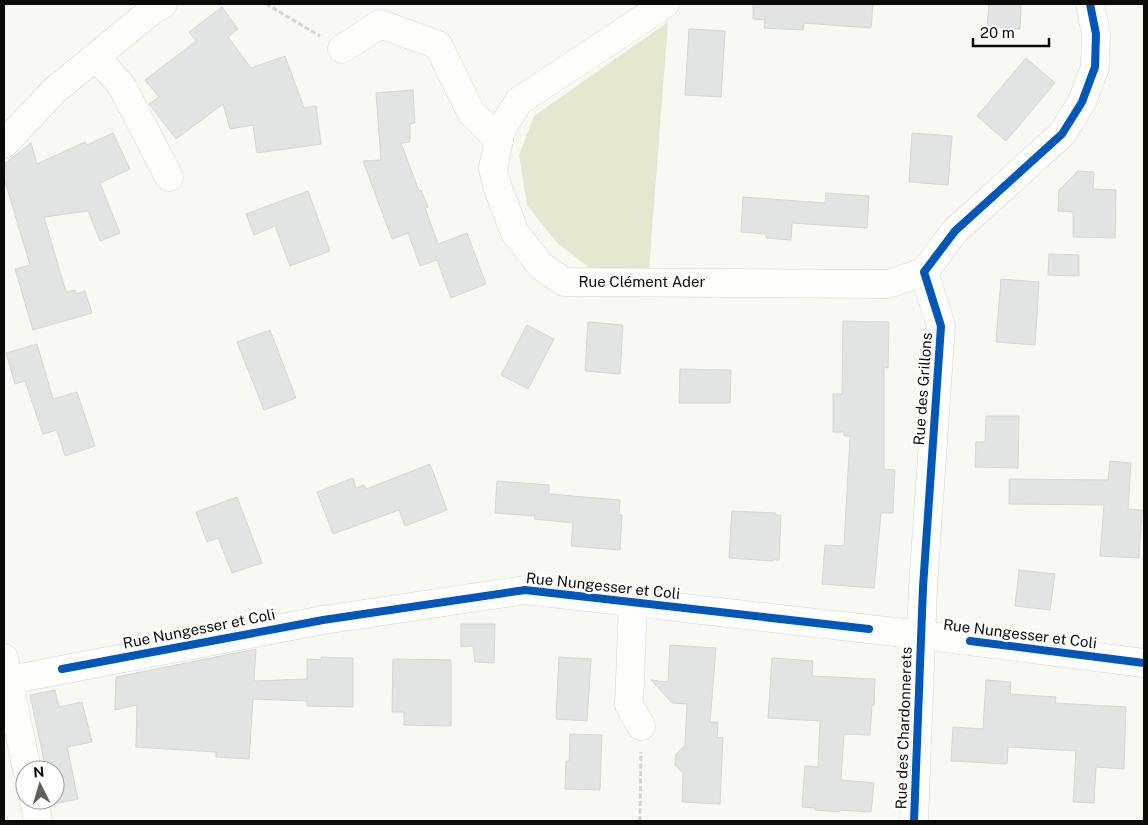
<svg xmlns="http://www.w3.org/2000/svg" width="1148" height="825" font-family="'Public Sans',sans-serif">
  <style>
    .green { fill: #e5e8ce }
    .building { fill: #e2e3e3; stroke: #d5d6d5 }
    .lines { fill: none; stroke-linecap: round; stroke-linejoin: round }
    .minor-casing { stroke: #d5d6d1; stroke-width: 29 }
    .path { stroke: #d5d5d4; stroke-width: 3; stroke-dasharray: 5 2.5; stroke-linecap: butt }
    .minor { stroke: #fefefd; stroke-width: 28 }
    .cycleway-casing { stroke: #fff; stroke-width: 11 }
    .cycleway { stroke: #0057b8; stroke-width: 8 }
    .labels { text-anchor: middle; stroke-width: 4.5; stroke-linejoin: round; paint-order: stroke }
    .street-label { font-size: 15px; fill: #0b0c09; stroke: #fff }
  </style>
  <rect width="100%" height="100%" fill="#f8f9f3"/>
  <path class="green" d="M 668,22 L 649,270 L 590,268 L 557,243 L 527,205 L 519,155 L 534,116 Z"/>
  <g class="building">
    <path d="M 753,4 L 873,4 L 871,28 L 804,23 L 803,30 L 764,28 L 765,20 L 753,19 Z"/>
    <path d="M 989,4 L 1021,4 L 1020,29 L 987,27 Z"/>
    <path d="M 222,7 L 238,29 L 228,37 L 251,68 L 285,56 L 304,108 L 316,106 L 321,144 L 257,153 L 253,125 L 230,129 L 223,104 L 176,139 L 149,104 L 159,97 L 145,80 L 196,41 L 189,32 Z"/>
    <path d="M 689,29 L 725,31 L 721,97 L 685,95 Z"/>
    <path d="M 1026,58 L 1055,83 L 1006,141 L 977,116 Z"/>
    <path d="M 413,90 L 415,123 L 410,124 L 410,142 L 401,143 L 419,191 L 421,190 L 428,207 L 425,208 L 438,244 L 467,233 L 486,284 L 451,298 L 437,260 L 420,266 L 408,233 L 392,239 L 363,161 L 381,160 L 376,93 Z"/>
    <path d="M 113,133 L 130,169 L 100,183 L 120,233 L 100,241 L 88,211 L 44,217 L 66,292 L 75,290 L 76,294 L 85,291 L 92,313 L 33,330 L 15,269 L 30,265 L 4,178 L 4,164 L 31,143 L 37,164 L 85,142 L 87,145 Z"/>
    <path d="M 912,133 L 952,136 L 948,185 L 909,182 Z"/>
    <path d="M 1078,171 L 1094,172 L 1093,189 L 1116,190 L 1115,238 L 1073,237 L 1073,212 L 1058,211 L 1059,190 Z"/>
    <path d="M 308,191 L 330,251 L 290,266 L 275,226 L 254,235 L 246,214 Z"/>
    <path d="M 826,193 L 869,196 L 867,228 L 792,223 L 791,240 L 766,238 L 766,234 L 741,232 L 743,197 L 825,203 Z"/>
    <path d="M 1049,254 L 1079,255 L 1079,276 L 1048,275 Z"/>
    <path d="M 1001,279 L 1039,282 L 1035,345 L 996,342 Z"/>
    <path d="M 843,321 L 889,322 L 888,368 L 884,367 L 884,469 L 895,470 L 893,513 L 881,513 L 874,588 L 822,584 L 825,545 L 844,546 L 850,436 L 844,436 L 844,432 L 833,432 L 833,394 L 842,394 Z"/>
    <path d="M 588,322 L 623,325 L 620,374 L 585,371 Z"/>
    <path d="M 527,325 L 554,339 L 528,389 L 501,375 Z"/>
    <path d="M 270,330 L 296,398 L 264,410 L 237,342 Z"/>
    <path d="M 37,344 L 53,399 L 77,392 L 95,446 L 65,456 L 57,430 L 43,434 L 25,381 L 15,384 L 6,353 Z"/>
    <path d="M 680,369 L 731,370 L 730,403 L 679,403 Z"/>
    <path d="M 986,416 L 1019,416 L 1018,468 L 975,467 L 976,442 L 985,442 Z"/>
    <path d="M 1110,461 L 1131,463 L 1128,509 L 1142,510 L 1139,558 L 1100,556 L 1104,505 L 1009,504 L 1009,479 L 1108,480 Z"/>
    <path d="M 430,464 L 447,510 L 405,526 L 399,510 L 333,534 L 317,492 L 353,478 L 356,488 L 364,485 L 366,489 Z"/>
    <path d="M 497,481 L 549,485 L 549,494 L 620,500 L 619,515 L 622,515 L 620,550 L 571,546 L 573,523 L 534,519 L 535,516 L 495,513 Z"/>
    <path d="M 237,497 L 262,563 L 232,573 L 218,538 L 207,542 L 196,512 Z"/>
    <path d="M 732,511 L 776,513 L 776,515 L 781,515 L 779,560 L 773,560 L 773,561 L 729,558 Z"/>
    <path d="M 1019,570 L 1055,574 L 1050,610 L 1015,606 Z"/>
    <path d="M 461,624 L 495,624 L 494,663 L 475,662 L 473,646 L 461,647 Z"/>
    <path d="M 670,645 L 716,648 L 710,722 L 718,722 L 717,737 L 723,738 L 720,804 L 682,802 L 683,773 L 675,765 L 676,754 L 685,746 L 687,704 L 672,703 L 651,680 L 668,682 Z"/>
    <path d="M 256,649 L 254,681 L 307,679 L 307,659 L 321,660 L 321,657 L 353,658 L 353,707 L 307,706 L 307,701 L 253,699 L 249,759 L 216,757 L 216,752 L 136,747 L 137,705 L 115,710 L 116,677 Z"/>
    <path d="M 559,657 L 591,659 L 587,721 L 556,719 Z"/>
    <path d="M 772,658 L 813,661 L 812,676 L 875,679 L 874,705 L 872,705 L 870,735 L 844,734 L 841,780 L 874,783 L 871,812 L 840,810 L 839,812 L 815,810 L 815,808 L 802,807 L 805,766 L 818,767 L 820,721 L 768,718 Z"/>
    <path d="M 393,659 L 451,660 L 451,726 L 404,725 L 404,712 L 392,712 Z"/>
    <path d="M 986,680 L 1011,682 L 1010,694 L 1056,697 L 1055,703 L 1126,707 L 1124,769 L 1096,767 L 1094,803 L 1073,802 L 1076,751 L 1008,747 L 1007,764 L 951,761 L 953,727 L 983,729 Z"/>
    <path d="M 55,690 L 59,707 L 82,702 L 92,742 L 67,747 L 78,799 L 54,804 L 53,800 L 55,800 L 55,770 L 46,770 L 30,695 Z"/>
    <path d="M 570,734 L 602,735 L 600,790 L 565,789 L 566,761 L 569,761 Z"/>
  </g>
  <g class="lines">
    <g class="minor-casing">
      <g id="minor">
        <path d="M 665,4 L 519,101 L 501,130 L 493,168 L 497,186 L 515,233 L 541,266 L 564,282 L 888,284 L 924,272"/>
        <path d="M 342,49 L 380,24 L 438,45 L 471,112 L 499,140"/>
        <path d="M 96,57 L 122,86 L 169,177"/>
        <path d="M 4,144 L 55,90 L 150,12 L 163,4"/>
        <path d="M 633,602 L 629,705 L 641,726"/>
        <path d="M 4,658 L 27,770"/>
        <path d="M 4,681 L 323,620 L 525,590 L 921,635 L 1144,663"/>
        <path d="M 34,800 L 38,821"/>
        <path d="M 914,821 L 923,587 L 941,326 L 924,272 L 955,231 L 1062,134 L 1082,102 L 1095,67 L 1096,34 L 1090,4"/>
      </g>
    </g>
    <g class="path">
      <path d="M 266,4 L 320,36"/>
      <path d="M 640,821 L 641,752"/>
    </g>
    <use href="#minor" class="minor"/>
    <g class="cycleway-casing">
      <g id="cycleway">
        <path d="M 970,641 L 1144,663"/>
        <path d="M 62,669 L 323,620 L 525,590 L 869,629"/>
        <path d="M 914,821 L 923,587 L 941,326 L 924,272 L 955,231 L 1062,134 L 1082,102 L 1095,67 L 1096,34 L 1090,4"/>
      </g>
    </g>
    <use href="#cycleway" class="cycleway"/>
  </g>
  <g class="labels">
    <g class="street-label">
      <text x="642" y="287">Rue Clément Ader</text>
      <text transform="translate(923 389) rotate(-86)" y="5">Rue des Grillons</text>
      <text transform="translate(603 586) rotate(6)" y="5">Rue Nungesser et Coli</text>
      <text transform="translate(199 629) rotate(-11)" y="5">Rue Nungesser et Coli</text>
      <text transform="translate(1020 634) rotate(7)" y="5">Rue Nungesser et Coli</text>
      <text transform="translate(904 728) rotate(-88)" y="5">Rue des Chardonnerets</text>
    </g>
  </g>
  <rect width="1148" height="825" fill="none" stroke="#0b0c09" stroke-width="10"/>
  <g transform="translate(40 785) rotate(355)"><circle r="24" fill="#ffffff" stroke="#9d9e9d"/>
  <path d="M0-4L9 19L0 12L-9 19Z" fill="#5e5f5b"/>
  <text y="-8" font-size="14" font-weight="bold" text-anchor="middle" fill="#0b0c09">N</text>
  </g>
  <path d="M973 38v8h76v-8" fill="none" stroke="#0b0c09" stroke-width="2.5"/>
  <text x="980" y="38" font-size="15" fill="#0b0c09" stroke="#ffffff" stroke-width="4" paint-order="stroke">20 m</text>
</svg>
